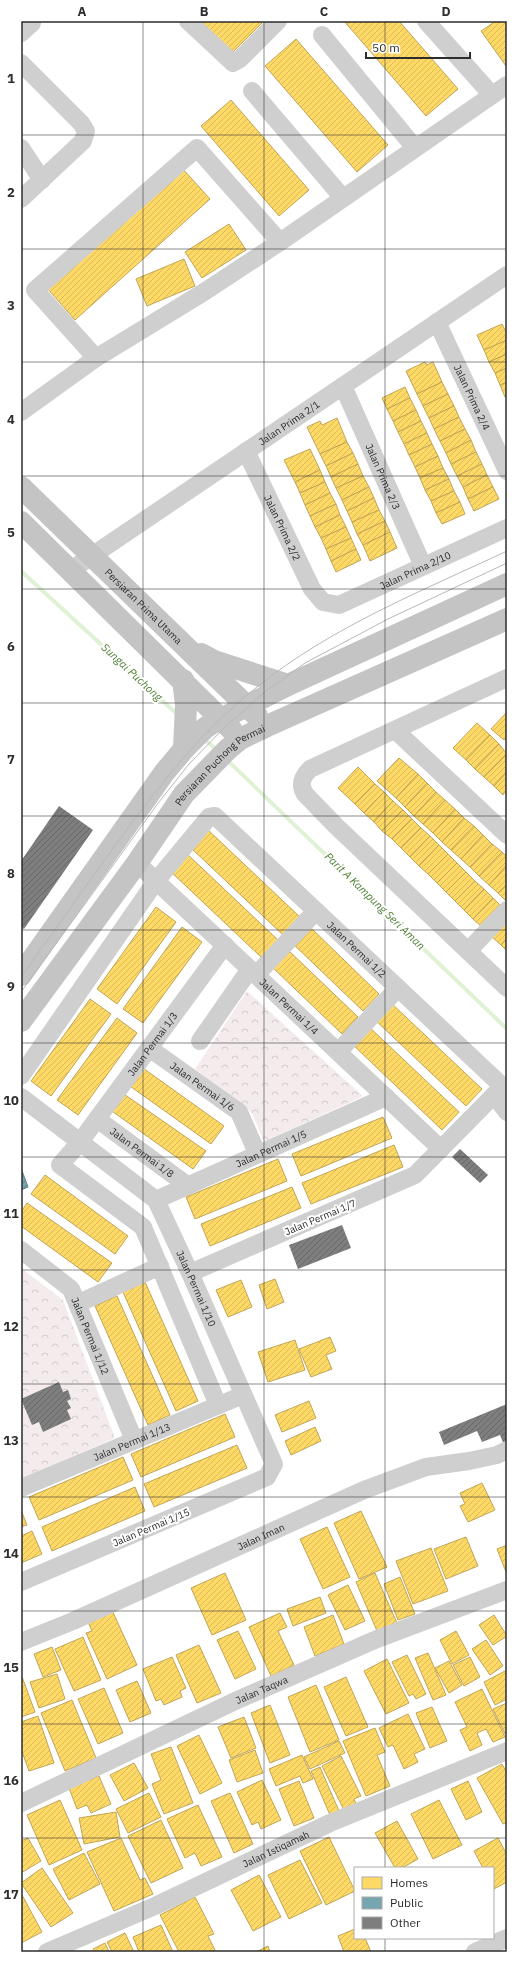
<svg xmlns="http://www.w3.org/2000/svg" width="528" height="1973" font-family="'IBM Plex Sans',sans-serif">
  <style>
    .forest { fill: url(#forest-crowns) }
    .homes { fill: url(#homes-hatch); stroke: #c0a555 }
    .public { fill: url(#public-hatch); stroke: #608188 }
    .lines { fill: none; stroke-linecap: round; stroke-linejoin: round }
    .stream { stroke: #e0f2d6; stroke-width: 4 }
    .building { fill: url(#building-hatch) }
    .minor { stroke: #cfcfcf; stroke-width: 18 }
    .major { stroke: #c4c4c4; stroke-width: 22 }
    .tram { stroke: #b8b8b8; stroke-width: 1 }
    .grid { fill: none; stroke: #2d2d2d; stroke-width: 1; stroke-opacity: 0.55 }
    .labels { text-anchor: middle; stroke-width: 4; stroke-linejoin: round; paint-order: stroke }
    .street-label { font-size: 10px; fill: #2d2d2d; stroke: #fff }
    .water-label { font-size: 11px; font-style: italic; fill: #4c7e32; stroke: #fff }
    .neatline { fill: none; stroke: #2d2d2d; stroke-width: 1.5 }
    .grid-label { font-size: 13px; text-anchor: middle; font-weight: bold; fill: #2d2d2d }
  </style>
  <defs>
    <pattern id="forest-crowns" width="20" height="18" patternUnits="userSpaceOnUse"><rect width="20" height="18" fill="#f4ebed"/><path d="M2 6a3 3 0 1 1 6 0M12 15a3 3 0 1 1 6 0" fill="none" stroke="#d2cacc"/></pattern>
    <pattern id="homes-hatch" width="6" height="6" patternUnits="userSpaceOnUse"><rect width="6" height="6" fill="#ffd966"/><path d="M-1 1l2-2M0 6l6-6M5 7l2-2" fill="none" stroke="#dbbb59"/></pattern>
    <pattern id="public-hatch" width="6" height="6" patternUnits="userSpaceOnUse"><rect width="6" height="6" fill="#76a5af"/><path d="M-1 1l2-2M0 6l6-6M5 7l2-2" fill="none" stroke="#61878f"/></pattern>
    <pattern id="building-hatch" width="6" height="6" patternUnits="userSpaceOnUse"><rect width="6" height="6" fill="#7e7e7e"/><path d="M-1 1l2-2M0 6l6-6M5 7l2-2" fill="none" stroke="#686868"/></pattern>
  </defs>
  <rect width="100%" height="100%" fill="#fff"/>
  <g class="forest">
    <path d="M 247,991 L 363,1096 L 264,1142 L 252,1113 L 195,1069 Z"/>
    <path d="M 21,1268 L 63,1300 L 115,1438 L 21,1479 Z"/>
  </g>
  <g class="homes">
    <path d="M 195,21 L 260,21 L 262,23 L 230,55 Z"/>
    <path d="M 344,21 L 399,21 L 458,89 L 426,116 Z"/>
    <path d="M 496,21 L 507,21 L 506,66 L 481,31 Z"/>
    <path d="M 296,39 L 388,145 L 357,172 L 265,66 Z"/>
    <path d="M 231,100 L 309,190 L 279,216 L 201,126 Z"/>
    <path d="M 182,168 L 210,199 L 75,320 L 47,288 Z"/>
    <path d="M 229,224 L 246,250 L 202,278 L 185,252 Z"/>
    <path d="M 184,259 L 195,286 L 147,306 L 136,279 Z"/>
    <path d="M 502,324 L 507,334 L 507,340 L 484,350 L 477,335 Z"/>
    <path d="M 507,340 L 507,354 L 489,362 L 484,350 Z"/>
    <path d="M 507,354 L 507,368 L 495,373 L 489,362 Z"/>
    <path d="M 425,362 L 427,365 L 433,362 L 442,382 L 417,394 L 406,371 Z"/>
    <path d="M 507,368 L 507,382 L 500,385 L 495,373 Z"/>
    <path d="M 442,382 L 448,394 L 423,406 L 417,394 Z"/>
    <path d="M 507,382 L 507,396 L 505,397 L 500,385 Z"/>
    <path d="M 405,387 L 410,398 L 387,409 L 382,398 Z"/>
    <path d="M 448,394 L 454,406 L 429,418 L 423,406 Z"/>
    <path d="M 410,398 L 416,410 L 393,421 L 387,409 Z"/>
    <path d="M 454,406 L 459,417 L 434,429 L 429,418 Z"/>
    <path d="M 416,410 L 421,421 L 398,432 L 393,421 Z"/>
    <path d="M 459,417 L 465,429 L 440,441 L 434,429 Z"/>
    <path d="M 337,418 L 347,442 L 320,454 L 307,427 L 320,421 L 322,425 Z"/>
    <path d="M 421,421 L 427,433 L 404,444 L 398,432 Z"/>
    <path d="M 465,429 L 471,440 L 446,453 L 440,441 Z"/>
    <path d="M 427,433 L 432,444 L 409,455 L 404,444 Z"/>
    <path d="M 471,440 L 476,452 L 451,464 L 446,453 Z"/>
    <path d="M 347,442 L 353,453 L 326,466 L 320,454 Z"/>
    <path d="M 432,444 L 438,456 L 415,467 L 409,455 Z"/>
    <path d="M 310,449 L 320,470 L 295,482 L 284,460 Z"/>
    <path d="M 476,452 L 482,464 L 457,476 L 451,464 Z"/>
    <path d="M 353,453 L 358,464 L 331,477 L 326,466 Z"/>
    <path d="M 438,456 L 443,468 L 420,478 L 415,467 Z"/>
    <path d="M 358,464 L 363,476 L 336,488 L 331,477 Z"/>
    <path d="M 482,464 L 487,475 L 463,487 L 457,476 Z"/>
    <path d="M 443,468 L 449,479 L 425,490 L 420,478 Z"/>
    <path d="M 320,470 L 325,482 L 300,493 L 295,482 Z"/>
    <path d="M 487,475 L 493,487 L 468,499 L 463,487 Z"/>
    <path d="M 363,476 L 369,487 L 342,500 L 336,488 Z"/>
    <path d="M 449,479 L 454,491 L 431,501 L 425,490 Z"/>
    <path d="M 325,482 L 330,493 L 305,505 L 300,493 Z"/>
    <path d="M 369,487 L 374,498 L 347,511 L 342,500 Z"/>
    <path d="M 493,487 L 499,499 L 474,511 L 468,499 Z"/>
    <path d="M 454,491 L 460,502 L 436,513 L 431,501 Z"/>
    <path d="M 330,493 L 336,504 L 310,516 L 305,505 Z"/>
    <path d="M 374,498 L 379,510 L 352,522 L 347,511 Z"/>
    <path d="M 460,502 L 465,514 L 442,524 L 436,513 Z"/>
    <path d="M 336,504 L 340,515 L 315,527 L 310,516 Z"/>
    <path d="M 379,510 L 385,521 L 357,534 L 352,522 Z"/>
    <path d="M 340,515 L 346,527 L 321,538 L 315,527 Z"/>
    <path d="M 385,521 L 390,532 L 363,545 L 357,534 Z"/>
    <path d="M 346,527 L 351,538 L 326,549 L 321,538 Z"/>
    <path d="M 390,532 L 397,548 L 370,561 L 363,545 Z"/>
    <path d="M 351,538 L 356,549 L 331,561 L 326,549 Z"/>
    <path d="M 356,549 L 361,560 L 336,572 L 331,561 Z"/>
    <path d="M 507,712 L 507,737 L 504,740 L 491,729 Z"/>
    <path d="M 477,723 L 490,735 L 466,760 L 453,748 Z"/>
    <path d="M 490,735 L 499,744 L 475,769 L 466,760 Z"/>
    <path d="M 499,744 L 507,754 L 484,777 L 475,769 Z"/>
    <path d="M 507,754 L 507,772 L 494,786 L 484,777 Z"/>
    <path d="M 399,758 L 418,774 L 396,798 L 377,781 Z"/>
    <path d="M 358,767 L 375,784 L 355,804 L 338,788 Z"/>
    <path d="M 507,772 L 507,790 L 503,795 L 494,786 Z"/>
    <path d="M 418,774 L 427,783 L 405,807 L 396,798 Z"/>
    <path d="M 427,783 L 436,792 L 414,816 L 405,807 Z"/>
    <path d="M 375,784 L 384,792 L 364,813 L 355,804 Z"/>
    <path d="M 384,792 L 393,801 L 374,822 L 364,813 Z"/>
    <path d="M 436,792 L 445,800 L 423,824 L 414,816 Z"/>
    <path d="M 445,800 L 455,809 L 433,833 L 423,824 Z"/>
    <path d="M 393,801 L 403,810 L 382,831 L 374,822 Z"/>
    <path d="M 455,809 L 464,818 L 442,842 L 433,833 Z"/>
    <path d="M 403,810 L 412,819 L 392,839 L 382,831 Z"/>
    <path d="M 464,818 L 474,826 L 451,850 L 442,842 Z"/>
    <path d="M 412,819 L 421,828 L 401,848 L 392,839 Z"/>
    <path d="M 474,826 L 483,835 L 461,859 L 451,850 Z"/>
    <path d="M 421,828 L 430,836 L 410,857 L 401,848 Z"/>
    <path d="M 207,829 L 300,917 L 283,935 L 190,847 Z"/>
    <path d="M 483,835 L 492,844 L 470,867 L 461,859 Z"/>
    <path d="M 430,836 L 439,845 L 419,866 L 410,857 Z"/>
    <path d="M 492,844 L 502,852 L 479,876 L 470,867 Z"/>
    <path d="M 439,845 L 448,854 L 428,874 L 419,866 Z"/>
    <path d="M 185,852 L 278,940 L 262,958 L 169,870 Z"/>
    <path d="M 502,852 L 507,857 L 507,865 L 489,885 L 479,876 Z"/>
    <path d="M 448,854 L 457,863 L 437,883 L 428,874 Z"/>
    <path d="M 457,863 L 466,872 L 446,892 L 437,883 Z"/>
    <path d="M 507,865 L 507,884 L 498,893 L 489,885 Z"/>
    <path d="M 466,872 L 475,881 L 455,901 L 446,892 Z"/>
    <path d="M 475,881 L 484,889 L 464,910 L 455,901 Z"/>
    <path d="M 507,884 L 507,902 L 498,893 Z"/>
    <path d="M 484,889 L 493,898 L 473,919 L 464,910 Z"/>
    <path d="M 493,898 L 502,907 L 482,927 L 473,919 Z"/>
    <path d="M 156,907 L 176,922 L 117,1004 L 97,989 Z"/>
    <path d="M 507,919 L 507,938 L 501,945 L 491,936 Z"/>
    <path d="M 308,925 L 379,994 L 363,1011 L 291,942 Z"/>
    <path d="M 182,927 L 202,942 L 143,1023 L 123,1009 Z"/>
    <path d="M 507,938 L 507,951 L 501,945 Z"/>
    <path d="M 286,948 L 358,1017 L 342,1034 L 270,965 Z"/>
    <path d="M 90,999 L 111,1014 L 51,1096 L 31,1081 Z"/>
    <path d="M 389,1001 L 482,1089 L 466,1106 L 373,1018 Z"/>
    <path d="M 117,1018 L 137,1033 L 78,1115 L 57,1100 Z"/>
    <path d="M 366,1024 L 459,1112 L 442,1130 L 349,1041 Z"/>
    <path d="M 140,1066 L 224,1126 L 211,1144 L 127,1084 Z"/>
    <path d="M 121,1092 L 206,1151 L 193,1169 L 109,1109 Z"/>
    <path d="M 383,1117 L 392,1138 L 301,1176 L 292,1154 Z"/>
    <path d="M 394,1145 L 403,1167 L 311,1204 L 302,1183 Z"/>
    <path d="M 278,1159 L 287,1181 L 195,1219 L 186,1197 Z"/>
    <path d="M 45,1175 L 128,1236 L 115,1254 L 31,1194 Z"/>
    <path d="M 292,1187 L 301,1208 L 210,1246 L 201,1224 Z"/>
    <path d="M 27,1203 L 112,1263 L 98,1282 L 21,1226 L 21,1212 Z"/>
    <path d="M 275,1279 L 284,1302 L 267,1309 L 259,1285 Z"/>
    <path d="M 241,1280 L 252,1307 L 228,1317 L 216,1290 Z"/>
    <path d="M 145,1282 L 198,1401 L 176,1411 L 123,1292 Z"/>
    <path d="M 117,1296 L 170,1415 L 148,1425 L 95,1306 Z"/>
    <path d="M 330,1337 L 336,1351 L 326,1355 L 332,1369 L 311,1377 L 299,1349 Z"/>
    <path d="M 295,1340 L 305,1370 L 268,1382 L 258,1352 Z"/>
    <path d="M 309,1401 L 316,1418 L 282,1432 L 275,1415 Z"/>
    <path d="M 225,1414 L 235,1437 L 141,1477 L 131,1454 Z"/>
    <path d="M 315,1427 L 321,1441 L 291,1455 L 285,1441 Z"/>
    <path d="M 237,1445 L 247,1468 L 154,1507 L 144,1484 Z"/>
    <path d="M 123,1457 L 133,1480 L 39,1520 L 29,1497 Z"/>
    <path d="M 482,1483 L 495,1510 L 468,1522 L 460,1506 L 465,1504 L 460,1493 Z"/>
    <path d="M 135,1487 L 145,1511 L 52,1551 L 42,1527 Z"/>
    <path d="M 21,1510 L 27,1525 L 21,1527 Z"/>
    <path d="M 361,1511 L 387,1567 L 359,1579 L 334,1523 Z"/>
    <path d="M 327,1527 L 350,1577 L 323,1589 L 300,1539 Z"/>
    <path d="M 32,1531 L 42,1554 L 21,1563 L 21,1536 Z"/>
    <path d="M 466,1537 L 478,1566 L 446,1579 L 434,1549 Z"/>
    <path d="M 507,1545 L 507,1572 L 506,1572 L 497,1549 Z"/>
    <path d="M 431,1548 L 448,1591 L 413,1604 L 396,1561 Z"/>
    <path d="M 225,1573 L 246,1620 L 212,1635 L 191,1588 Z"/>
    <path d="M 375,1573 L 397,1623 L 377,1631 L 356,1582 Z"/>
    <path d="M 400,1577 L 415,1614 L 398,1620 L 384,1584 Z"/>
    <path d="M 348,1585 L 365,1621 L 345,1630 L 328,1595 Z"/>
    <path d="M 320,1597 L 326,1613 L 293,1626 L 287,1609 Z"/>
    <path d="M 112,1610 L 137,1665 L 107,1679 L 86,1633 L 92,1631 L 88,1622 Z"/>
    <path d="M 280,1613 L 287,1627 L 278,1631 L 294,1665 L 271,1676 L 249,1627 Z"/>
    <path d="M 333,1615 L 344,1644 L 315,1656 L 304,1627 Z"/>
    <path d="M 494,1615 L 507,1636 L 493,1645 L 479,1625 Z"/>
    <path d="M 238,1631 L 256,1669 L 235,1679 L 217,1640 Z"/>
    <path d="M 456,1631 L 469,1655 L 452,1664 L 440,1640 Z"/>
    <path d="M 83,1637 L 101,1680 L 74,1691 L 55,1649 Z"/>
    <path d="M 486,1640 L 503,1666 L 490,1675 L 472,1649 Z"/>
    <path d="M 199,1645 L 221,1693 L 197,1703 L 176,1655 Z"/>
    <path d="M 52,1647 L 61,1670 L 43,1677 L 34,1654 Z"/>
    <path d="M 428,1653 L 446,1695 L 433,1700 L 415,1658 Z"/>
    <path d="M 407,1655 L 426,1694 L 416,1699 L 413,1694 L 409,1696 L 392,1662 Z"/>
    <path d="M 172,1657 L 186,1688 L 180,1691 L 182,1697 L 164,1705 L 161,1699 L 156,1701 L 143,1669 Z"/>
    <path d="M 470,1657 L 480,1677 L 464,1686 L 453,1665 Z"/>
    <path d="M 387,1659 L 409,1703 L 386,1714 L 364,1671 Z"/>
    <path d="M 449,1661 L 462,1685 L 449,1693 L 435,1668 Z"/>
    <path d="M 507,1670 L 507,1699 L 495,1705 L 484,1682 Z"/>
    <path d="M 21,1674 L 35,1712 L 21,1717 Z"/>
    <path d="M 57,1674 L 65,1699 L 39,1708 L 30,1682 Z"/>
    <path d="M 346,1677 L 368,1727 L 346,1736 L 324,1687 Z"/>
    <path d="M 137,1681 L 151,1713 L 130,1722 L 116,1690 Z"/>
    <path d="M 316,1685 L 339,1740 L 310,1752 L 288,1697 Z"/>
    <path d="M 104,1688 L 123,1733 L 98,1744 L 78,1699 Z"/>
    <path d="M 482,1689 L 505,1737 L 493,1742 L 486,1729 L 477,1733 L 482,1745 L 470,1751 L 460,1730 L 467,1727 L 455,1702 Z"/>
    <path d="M 72,1700 L 96,1758 L 65,1771 L 41,1713 Z"/>
    <path d="M 507,1703 L 507,1733 L 505,1734 L 493,1709 Z"/>
    <path d="M 270,1705 L 290,1755 L 270,1763 L 251,1713 Z"/>
    <path d="M 432,1707 L 447,1741 L 430,1748 L 416,1713 Z"/>
    <path d="M 408,1714 L 425,1749 L 414,1754 L 418,1762 L 404,1769 L 393,1745 L 388,1747 L 379,1728 Z"/>
    <path d="M 38,1716 L 54,1763 L 29,1771 L 21,1749 L 21,1722 Z"/>
    <path d="M 244,1717 L 256,1748 L 231,1758 L 218,1727 Z"/>
    <path d="M 375,1728 L 385,1752 L 377,1755 L 390,1786 L 366,1796 L 343,1741 Z"/>
    <path d="M 199,1735 L 222,1783 L 200,1794 L 177,1746 Z"/>
    <path d="M 339,1741 L 345,1753 L 310,1769 L 304,1757 Z"/>
    <path d="M 171,1747 L 193,1803 L 164,1814 L 152,1784 L 161,1780 L 151,1754 Z"/>
    <path d="M 255,1750 L 263,1773 L 237,1782 L 229,1760 Z"/>
    <path d="M 302,1755 L 313,1779 L 303,1783 L 300,1776 L 276,1786 L 269,1769 Z"/>
    <path d="M 341,1756 L 361,1796 L 354,1799 L 356,1804 L 344,1810 L 322,1766 Z"/>
    <path d="M 134,1763 L 148,1788 L 124,1801 L 110,1775 Z"/>
    <path d="M 502,1764 L 507,1773 L 507,1822 L 503,1824 L 477,1778 Z"/>
    <path d="M 320,1767 L 339,1811 L 330,1815 L 311,1771 Z"/>
    <path d="M 99,1776 L 111,1804 L 91,1813 L 87,1805 L 77,1809 L 69,1788 Z"/>
    <path d="M 262,1780 L 281,1820 L 261,1829 L 258,1822 L 252,1825 L 237,1792 Z"/>
    <path d="M 299,1781 L 314,1818 L 294,1826 L 279,1789 Z"/>
    <path d="M 468,1781 L 482,1812 L 466,1820 L 451,1789 Z"/>
    <path d="M 149,1793 L 161,1817 L 128,1833 L 116,1809 Z"/>
    <path d="M 230,1793 L 253,1844 L 234,1853 L 211,1801 Z"/>
    <path d="M 60,1800 L 82,1850 L 49,1865 L 27,1815 Z"/>
    <path d="M 439,1800 L 462,1845 L 433,1859 L 411,1814 Z"/>
    <path d="M 198,1805 L 222,1857 L 201,1866 L 195,1853 L 185,1858 L 167,1819 Z"/>
    <path d="M 116,1812 L 120,1837 L 84,1844 L 79,1818 Z"/>
    <path d="M 161,1820 L 183,1868 L 151,1883 L 128,1836 Z"/>
    <path d="M 397,1821 L 418,1859 L 402,1868 L 395,1868 L 375,1833 Z"/>
    <path d="M 329,1837 L 355,1891 L 326,1905 L 300,1851 Z"/>
    <path d="M 28,1838 L 41,1861 L 21,1873 L 21,1841 Z"/>
    <path d="M 121,1838 L 140,1880 L 145,1878 L 153,1894 L 114,1911 L 87,1852 Z"/>
    <path d="M 498,1838 L 507,1855 L 507,1882 L 494,1889 L 493,1868 L 483,1868 L 474,1851 Z"/>
    <path d="M 84,1853 L 100,1884 L 69,1900 L 53,1869 Z"/>
    <path d="M 300,1860 L 322,1903 L 289,1919 L 268,1875 Z"/>
    <path d="M 42,1868 L 73,1913 L 51,1927 L 21,1883 Z"/>
    <path d="M 259,1875 L 281,1917 L 253,1931 L 231,1890 Z"/>
    <path d="M 21,1893 L 42,1932 L 21,1943 Z"/>
    <path d="M 195,1897 L 214,1934 L 208,1936 L 215,1950 L 210,1952 L 179,1952 L 160,1915 Z"/>
    <path d="M 161,1925 L 173,1952 L 139,1952 L 133,1937 Z"/>
    <path d="M 355,1929 L 355,1938 L 365,1938 L 371,1952 L 344,1952 L 338,1936 Z"/>
    <path d="M 125,1933 L 134,1952 L 112,1952 L 107,1942 Z"/>
    <path d="M 105,1943 L 109,1952 L 95,1952 L 93,1949 Z"/>
    <path d="M 268,1946 L 270,1952 L 256,1952 Z"/>
  </g>
  <path class="public" d="M 21,1168 L 28,1187 L 21,1190 Z"/>
  <g class="lines">
    <g class="stream">
      <path d="M 21,571 L 178,715"/>
      <path d="M 204,739 L 217,750"/>
      <path d="M 226,759 L 507,1029"/>
    </g>
  </g>
  <g class="building">
    <path d="M 59,806 L 93,830 L 24,929 L 21,927 L 21,861 Z"/>
    <path d="M 460,1149 L 488,1175 L 480,1183 L 452,1157 Z"/>
    <path d="M 342,1225 L 351,1248 L 298,1269 L 289,1245 Z"/>
    <path d="M 59,1382 L 63,1392 L 68,1390 L 71,1399 L 67,1401 L 71,1408 L 67,1410 L 71,1419 L 43,1432 L 39,1422 L 32,1425 L 21,1399 Z"/>
    <path d="M 507,1404 L 507,1444 L 504,1445 L 500,1435 L 482,1442 L 477,1431 L 444,1445 L 439,1432 Z"/>
  </g>
  <g class="lines">
    <g class="minor">
      <path d="M 188,21 L 233,63 L 240,59 L 278,21"/>
      <path d="M 426,21 L 492,95"/>
      <path d="M 21,33 L 32,23"/>
      <path d="M 322,35 L 415,148"/>
      <path d="M 21,63 L 81,123 L 86,131 L 83,141 L 21,199"/>
      <path d="M 252,91 L 343,198"/>
      <path d="M 21,148 L 42,180"/>
      <path id="s1" d="M 437,322 L 507,471"/>
      <path d="M 96,358 L 35,290 L 197,148 L 280,242"/>
      <path id="s2" d="M 343,386 L 423,566"/>
      <path d="M 21,412 L 96,358 L 204,292 L 280,242 L 507,85"/>
      <path id="s3" d="M 246,451 L 312,589 L 323,602 L 339,605 L 507,528"/>
      <path id="s4" d="M 71,570 L 507,275"/>
      <path d="M 507,678 L 310,769 C 302,777 299,784 305,794 L 336,826 L 507,988"/>
      <path d="M 395,730 L 507,835"/>
      <path id="s5" d="M 137,863 L 441,1149"/>
      <path d="M 468,951 L 507,910"/>
      <path d="M 256,975 L 316,911"/>
      <path d="M 200,1041 L 250,969"/>
      <path id="s6" d="M 149,1048 L 239,1112 L 257,1153"/>
      <path d="M 338,1052 L 398,988"/>
      <path id="s7" d="M 21,1076 L 156,881 L 209,817 L 215,816 L 499,1083 L 498,1091 L 415,1175 L 190,1273"/>
      <path d="M 494,1095 L 507,1112"/>
      <path id="s8" d="M 21,1097 L 156,1200 L 190,1273 L 274,1464 L 267,1477 L 21,1582"/>
      <path id="s9" d="M 97,1119 L 187,1185"/>
      <path id="s10" d="M 156,1200 L 386,1097"/>
      <path id="s11" d="M 21,1250 L 71,1289 L 134,1440"/>
      <path d="M 79,1303 L 160,1266"/>
      <path id="s12" d="M 218,1405 L 143,1227 L 60,1165 L 80,1142 L 225,945"/>
      <path id="s13" d="M 21,1488 L 243,1395"/>
      <path id="s14" d="M 21,1642 L 73,1621 L 364,1490 L 426,1467 L 469,1461 L 497,1455 L 507,1450"/>
      <path id="s15" d="M 21,1803 L 233,1702 L 377,1639 L 507,1590"/>
      <path id="s16" d="M 47,1952 L 155,1906 L 330,1823 L 507,1751"/>
      <path d="M 475,1952 L 507,1938"/>
    </g>
    <g class="major">
      <path id="s17" d="M 21,487 L 257,716"/>
      <path d="M 21,522 L 231,729"/>
      <path d="M 201,654 L 214,661 L 288,685"/>
      <path d="M 183,680 L 186,705 L 184,749"/>
      <path d="M 21,975 L 164,773 L 184,749 L 205,728 L 213,723 L 288,685 L 507,584"/>
      <path id="s18" d="M 21,1021 L 137,863 L 184,794 L 228,749 L 240,739 L 267,726 L 507,619"/>
    </g>
    <g class="tram">
      <path d="M 21,977 C 49,938 78,898 106,858 C 151,796 196,735 257,687 C 331,627 422,591 507,551"/>
      <path d="M 21,992 L 159,802 L 189,764 L 226,726 L 266,691 L 305,663 L 388,619 L 507,563"/>
    </g>
  </g>
  <path class="grid" d="M 143,21 L 143,1952M 264,21 L 264,1952M 385,21 L 385,1868M 21,135 L 507,135M 21,249 L 507,249M 21,362 L 507,362M 21,476 L 507,476M 21,589 L 507,589M 21,703 L 507,703M 21,816 L 507,816M 21,930 L 507,930M 21,1043 L 507,1043M 21,1157 L 507,1157M 21,1270 L 507,1270M 21,1384 L 507,1384M 21,1497 L 507,1497M 21,1611 L 507,1611M 21,1724 L 507,1724M 21,1838 L 507,1838M 385,1938 L 385,1952"/>
  <g class="labels">
    <g class="street-label">
      <text dy="4" stroke="none"><textPath href="#s1" startOffset="83">Jalan Prima 2/4</textPath></text>
      <text dy="4" stroke="none"><textPath href="#s4" startOffset="263">Jalan Prima 2/1</textPath></text>
      <text dy="4" stroke="none"><textPath href="#s2" startOffset="99">Jalan Prima 2/3</textPath></text>
      <text dy="4" stroke="none"><textPath href="#s3" startOffset="85">Jalan Prima 2/2</textPath></text>
      <text dy="4" stroke="none"><textPath href="#s3" startOffset="270">Jalan Prima 2/10</textPath></text>
      <text dy="4" stroke="none"><textPath href="#s17" startOffset="171">Persiaran Prima Utama</textPath></text>
      <text dy="4" stroke="none"><textPath href="#s18" startOffset="326">Persiaran Puchong Permai</textPath></text>
      <text dy="4" stroke="none"><textPath href="#s7" startOffset="521">Jalan Permai 1/2</textPath></text>
      <text dy="4" stroke="none"><textPath href="#s5" startOffset="209">Jalan Permai 1/4</textPath></text>
      <text dy="4" stroke="none"><textPath href="#s12" startOffset="449">Jalan Permai 1/3</textPath></text>
      <text dy="4" stroke="none"><textPath href="#s6" startOffset="66">Jalan Permai 1/6</textPath></text>
      <text dy="4" stroke="none"><textPath href="#s10" startOffset="126">Jalan Permai 1/5</textPath></text>
      <text dy="4" stroke="none"><textPath href="#s9" startOffset="56">Jalan Permai 1/8</textPath></text>
      <text transform="translate(320 1217) rotate(-23)" y="4">Jalan Permai 1/7</text>
      <text dy="4" stroke="none"><textPath href="#s8" startOffset="267">Jalan Permai 1/10</textPath></text>
      <text dy="4" stroke="none"><textPath href="#s11" startOffset="114">Jalan Permai 1/12</textPath></text>
      <text dy="4" stroke="none"><textPath href="#s13" startOffset="120">Jalan Permai 1/13</textPath></text>
      <text transform="translate(151 1527) rotate(-23)" y="4">Jalan Permai 1/15</text>
      <text dy="4" stroke="none"><textPath href="#s14" startOffset="262">Jalan Iman</textPath></text>
      <text dy="4" stroke="none"><textPath href="#s15" startOffset="266">Jalan Taqwa</textPath></text>
      <text dy="4" stroke="none"><textPath href="#s16" startOffset="251">Jalan Istiqamah</textPath></text>
    </g>
    <g class="water-label">
      <text transform="translate(132 672) rotate(43)" y="4">Sungai Puchong</text>
      <text transform="translate(375 901) rotate(44)" y="4">Parit A Kampung Seri Aman</text>
    </g>
  </g>
  <rect width="528" height="1973" fill="none" stroke="#ffffff" stroke-width="44"/>
  <rect x="354" y="1867" width="140" height="72" fill="#ffffff" stroke="#ababab"/>
  <rect x="362" y="1877" width="20" height="12" fill="#ffd966" stroke="#ababab"/>
  <text x="390" y="1887" font-size="12" fill="#2d2d2d">Homes</text>
  <rect x="362" y="1897" width="20" height="12" fill="#76a5af" stroke="#ababab"/>
  <text x="390" y="1907" font-size="12" fill="#2d2d2d">Public</text>
  <rect x="362" y="1917" width="20" height="12" fill="#7e7e7e" stroke="#ababab"/>
  <text x="390" y="1927" font-size="12" fill="#2d2d2d">Other</text>
  <path d="M366 52v6h104v-6" fill="none" stroke="#2d2d2d" stroke-width="2"/>
  <text x="372" y="52" font-size="12" fill="#2d2d2d" stroke="#ffffff" stroke-width="3" paint-order="stroke">50 m</text>
  <rect x="22" y="22" width="484" height="1929" class="neatline"/>
  <g class="grid-label">
    <text x="82" y="16">A</text>
    <text x="204" y="16">B</text>
    <text x="324" y="16">C</text>
    <text x="446" y="16">D</text>
    <text x="11" y="83">1</text>
    <text x="11" y="197">2</text>
    <text x="11" y="310">3</text>
    <text x="11" y="424">4</text>
    <text x="11" y="537">5</text>
    <text x="11" y="651">6</text>
    <text x="11" y="764">7</text>
    <text x="11" y="878">8</text>
    <text x="11" y="991">9</text>
    <text x="11" y="1105">10</text>
    <text x="11" y="1218">11</text>
    <text x="11" y="1331">12</text>
    <text x="11" y="1445">13</text>
    <text x="11" y="1558">14</text>
    <text x="11" y="1672">15</text>
    <text x="11" y="1785">16</text>
    <text x="11" y="1899">17</text>
  </g>
</svg>
